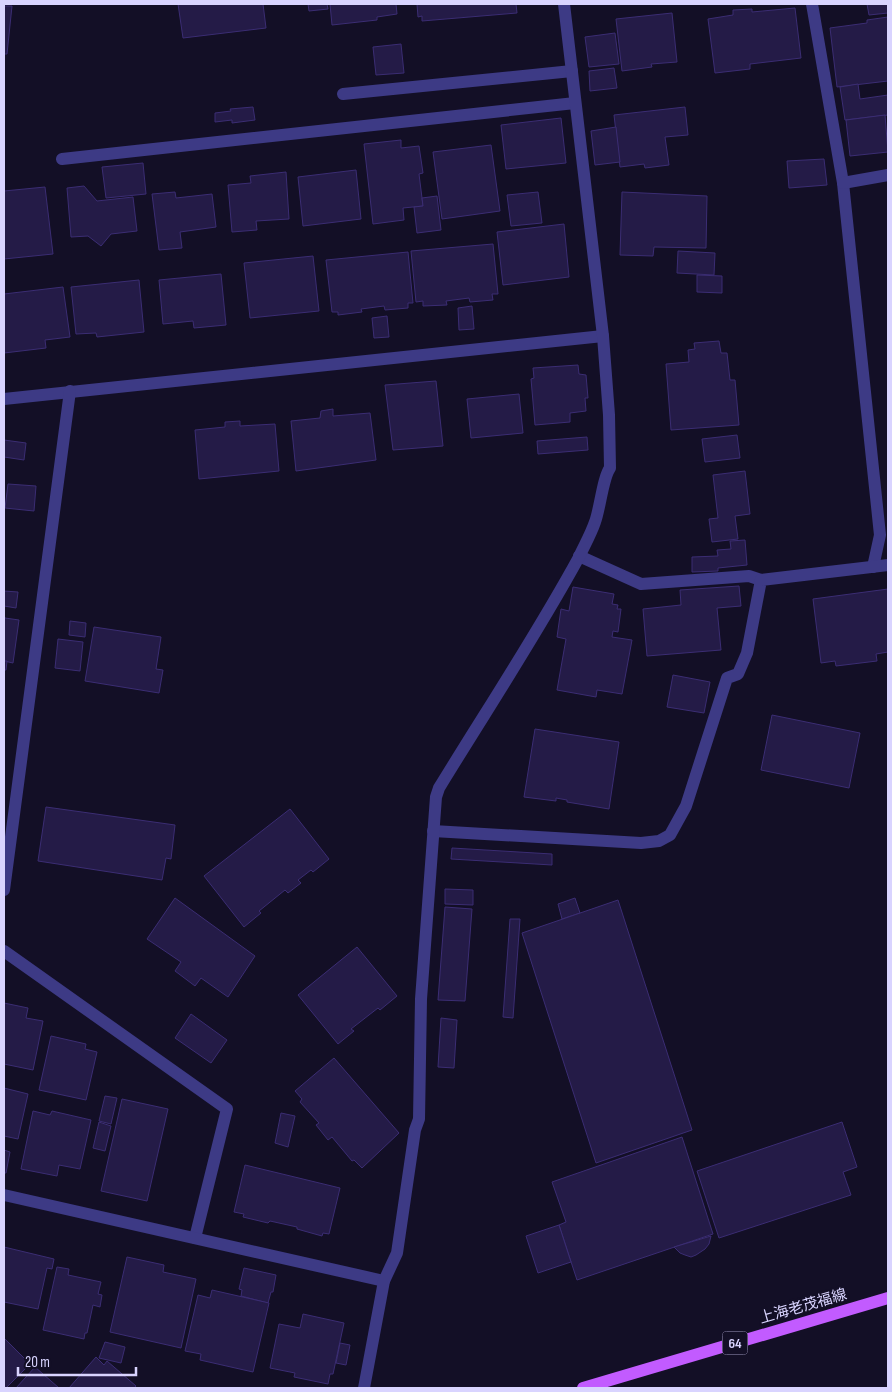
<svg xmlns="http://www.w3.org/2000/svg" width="892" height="1392" font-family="'Sofia Sans Condensed','Noto Sans JP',sans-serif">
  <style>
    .building { fill: #241b47; stroke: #3b2d73 }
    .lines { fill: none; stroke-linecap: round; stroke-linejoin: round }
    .minor { stroke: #3d3a85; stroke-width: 12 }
    .primary { stroke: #c25bff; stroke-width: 12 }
    .labels { text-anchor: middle; stroke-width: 5; stroke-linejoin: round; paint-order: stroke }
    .shield { fill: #130f26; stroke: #9e99be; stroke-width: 1 }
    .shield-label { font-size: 14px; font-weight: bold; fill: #d9d4ff }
    .street-label { font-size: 15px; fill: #d9d4ff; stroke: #130f26 }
  </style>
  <rect width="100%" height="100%" fill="#130f26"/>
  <g class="building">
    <path d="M 178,4 L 263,4 L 266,28 L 183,38 Z"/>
    <path d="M 308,4 L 327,4 L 328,9 L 309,11 Z"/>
    <path d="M 330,4 L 396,4 L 397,14 L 377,17 L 377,20 L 332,25 Z"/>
    <path d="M 417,4 L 516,4 L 517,13 L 422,21 L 422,16 L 418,17 Z"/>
    <path d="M 867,4 L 888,4 L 888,13 L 869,15 Z"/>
    <path d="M 4,6 L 12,6 L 7,54 L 4,54 Z"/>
    <path d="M 795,8 L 801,58 L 750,64 L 750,69 L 715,73 L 708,19 L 733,15 L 733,10 L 752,9 L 752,12 Z"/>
    <path d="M 672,13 L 677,62 L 651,64 L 652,67 L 622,71 L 616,19 Z"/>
    <path d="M 888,17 L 888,81 L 837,87 L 830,28 L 867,23 L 867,20 Z"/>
    <path d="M 615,33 L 619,64 L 589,67 L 585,37 Z"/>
    <path d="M 401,44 L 404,73 L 376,75 L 373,47 Z"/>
    <path d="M 614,68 L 617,88 L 590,91 L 589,71 Z"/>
    <path d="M 858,84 L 860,99 L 888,95 L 888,115 L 845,120 L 840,87 Z"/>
    <path d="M 253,107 L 255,120 L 232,123 L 232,120 L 215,122 L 215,113 L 231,111 L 230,109 Z"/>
    <path d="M 685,107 L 688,135 L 665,137 L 669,165 L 645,168 L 644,164 L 620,167 L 614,115 Z"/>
    <path d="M 885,115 L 888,152 L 850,156 L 846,120 Z"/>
    <path d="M 561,118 L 566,163 L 506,169 L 501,125 Z"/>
    <path d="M 616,127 L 620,162 L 595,165 L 591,131 Z"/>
    <path d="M 401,140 L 401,148 L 419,146 L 423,173 L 419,174 L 423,206 L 403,208 L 404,220 L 373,224 L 364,144 Z"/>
    <path d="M 491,145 L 500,211 L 442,219 L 433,152 Z"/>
    <path d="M 824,159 L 827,185 L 789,188 L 787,161 Z"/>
    <path d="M 143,163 L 146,194 L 106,198 L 102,167 Z"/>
    <path d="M 356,170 L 361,219 L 303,226 L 298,177 Z"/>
    <path d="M 286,172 L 289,219 L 256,221 L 257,230 L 232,232 L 228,185 L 251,183 L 250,176 Z"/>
    <path d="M 84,186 L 97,201 L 133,197 L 137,231 L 111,234 L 101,246 L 88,236 L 71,237 L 67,188 Z"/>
    <path d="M 45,187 L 53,254 L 4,259 L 4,191 Z"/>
    <path d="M 175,192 L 176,198 L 212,194 L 216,227 L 180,232 L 182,248 L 159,250 L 152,194 Z"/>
    <path d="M 538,192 L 542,223 L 511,226 L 507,195 Z"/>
    <path d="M 622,192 L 707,196 L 706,248 L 654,247 L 653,256 L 620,255 Z"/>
    <path d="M 437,196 L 441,230 L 417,233 L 414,207 L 423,206 L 422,198 Z"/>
    <path d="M 564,224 L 569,277 L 503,285 L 497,232 Z"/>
    <path d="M 493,244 L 498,294 L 492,294 L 493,300 L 470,302 L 469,298 L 446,301 L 447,305 L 423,306 L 423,301 L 416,302 L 411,251 Z"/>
    <path d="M 678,251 L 715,253 L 714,275 L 677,273 Z"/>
    <path d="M 408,252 L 413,303 L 408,303 L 408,308 L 385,310 L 384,306 L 361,309 L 362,312 L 338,315 L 338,312 L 332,312 L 326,260 Z"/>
    <path d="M 313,256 L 319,311 L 250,318 L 244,263 Z"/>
    <path d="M 221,274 L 226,325 L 194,328 L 193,321 L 163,324 L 159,280 Z"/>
    <path d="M 697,275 L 722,276 L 722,293 L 697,292 Z"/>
    <path d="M 139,280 L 144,332 L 97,337 L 96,333 L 76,334 L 71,287 Z"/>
    <path d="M 63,287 L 70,337 L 45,340 L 46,348 L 4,353 L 4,294 Z"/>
    <path d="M 472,306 L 474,329 L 459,330 L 458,308 Z"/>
    <path d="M 387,316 L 389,337 L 374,338 L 372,318 Z"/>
    <path d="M 719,341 L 721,353 L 727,353 L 730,380 L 735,380 L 739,425 L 671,430 L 666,364 L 689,362 L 688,350 L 695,349 L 694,343 Z"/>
    <path d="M 578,365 L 579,374 L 586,375 L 588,398 L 585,398 L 586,411 L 570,413 L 570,422 L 535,425 L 531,379 L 534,378 L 533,368 Z"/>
    <path d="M 436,381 L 443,446 L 393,450 L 385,385 Z"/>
    <path d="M 519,394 L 523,433 L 471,438 L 467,399 Z"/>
    <path d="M 333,409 L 333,416 L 370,413 L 376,460 L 296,471 L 291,421 L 320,418 L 321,411 Z"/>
    <path d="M 240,421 L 240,426 L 275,424 L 279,471 L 199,479 L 195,430 L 225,427 L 225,422 Z"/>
    <path d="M 737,435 L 740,458 L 705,462 L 702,439 Z"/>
    <path d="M 587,437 L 588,450 L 538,454 L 537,441 Z"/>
    <path d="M 4,440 L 26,443 L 24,460 L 4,457 Z"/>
    <path d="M 745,471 L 750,514 L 735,516 L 738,539 L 712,542 L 709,519 L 718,518 L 713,475 Z"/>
    <path d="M 8,484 L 36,486 L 34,511 L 5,508 Z"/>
    <path d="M 745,540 L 747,565 L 718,568 L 718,571 L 692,572 L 692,557 L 718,556 L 717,550 L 731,549 L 730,541 Z"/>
    <path d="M 739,586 L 741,606 L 717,608 L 721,650 L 647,656 L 643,609 L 681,605 L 680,590 Z"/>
    <path d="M 573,587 L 614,594 L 612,604 L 618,605 L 617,609 L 621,609 L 618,632 L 613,631 L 612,637 L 632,640 L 622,694 L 597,690 L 596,697 L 557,690 L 566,639 L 557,637 L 561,609 L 569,611 Z"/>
    <path d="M 888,589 L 888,652 L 876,654 L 877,661 L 836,666 L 835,661 L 821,663 L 813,599 Z"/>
    <path d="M 4,591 L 18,592 L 16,608 L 4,606 Z"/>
    <path d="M 4,616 L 5,618 L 19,620 L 13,663 L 4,661 Z"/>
    <path d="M 70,621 L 86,623 L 85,637 L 69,635 Z"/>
    <path d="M 94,627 L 161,637 L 156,669 L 163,670 L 159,693 L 85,681 Z"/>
    <path d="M 58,639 L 83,642 L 80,671 L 55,668 Z"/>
    <path d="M 4,661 L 7,661 L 6,670 L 4,670 Z"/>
    <path d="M 673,675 L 710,682 L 704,713 L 667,707 Z"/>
    <path d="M 772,715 L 860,733 L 849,788 L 761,770 Z"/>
    <path d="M 535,729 L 619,742 L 609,809 L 567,802 L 567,800 L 556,798 L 556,801 L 524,797 Z"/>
    <path d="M 46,807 L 175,825 L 171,859 L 166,858 L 162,880 L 38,861 Z"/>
    <path d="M 290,809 L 329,859 L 313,872 L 311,870 L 298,880 L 301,883 L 288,893 L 285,890 L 259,911 L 261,913 L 244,927 L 204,876 Z"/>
    <path d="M 452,848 L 552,854 L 552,865 L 451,859 Z"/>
    <path d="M 445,889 L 473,890 L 473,905 L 445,904 Z"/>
    <path d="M 175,898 L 255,956 L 228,997 L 201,978 L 195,986 L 175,971 L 181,962 L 147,939 Z"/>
    <path d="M 575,898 L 580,913 L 562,919 L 558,904 Z"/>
    <path d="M 618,900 L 692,1130 L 596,1163 L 522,933 Z"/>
    <path d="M 445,907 L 472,909 L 465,1001 L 438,1000 Z"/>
    <path d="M 510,919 L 520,919 L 513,1018 L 503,1017 Z"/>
    <path d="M 357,947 L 397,996 L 380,1010 L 378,1008 L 351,1029 L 354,1031 L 338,1044 L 298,995 Z"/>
    <path d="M 4,1003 L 28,1008 L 26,1018 L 43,1021 L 33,1070 L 4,1064 Z"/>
    <path d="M 191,1014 L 227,1040 L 211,1063 L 175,1038 Z"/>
    <path d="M 441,1018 L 457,1020 L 454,1068 L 438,1067 Z"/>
    <path d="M 51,1036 L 86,1044 L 85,1049 L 97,1052 L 86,1100 L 39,1090 Z"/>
    <path d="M 334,1058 L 399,1133 L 362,1168 L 354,1160 L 352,1161 L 332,1137 L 328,1140 L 316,1125 L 319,1123 L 300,1102 L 302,1099 L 295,1091 Z"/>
    <path d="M 4,1088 L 28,1094 L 18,1139 L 4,1136 Z"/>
    <path d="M 105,1096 L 117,1098 L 111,1124 L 99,1121 Z"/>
    <path d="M 122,1099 L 168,1109 L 147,1201 L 101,1191 Z"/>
    <path d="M 33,1111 L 50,1115 L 52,1111 L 91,1120 L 80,1169 L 59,1165 L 57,1176 L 21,1169 Z"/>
    <path d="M 281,1113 L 295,1116 L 288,1147 L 275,1143 Z"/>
    <path d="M 99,1122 L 111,1126 L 105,1151 L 93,1148 Z"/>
    <path d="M 842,1122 L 857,1167 L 843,1172 L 851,1195 L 719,1238 L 697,1171 Z"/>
    <path d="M 682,1137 L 713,1234 L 577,1280 L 559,1225 L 566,1222 L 552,1182 Z"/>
    <path d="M 4,1150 L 10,1152 L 6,1173 L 4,1173 Z"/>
    <path d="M 245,1165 L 340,1188 L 329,1234 L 323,1233 L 322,1236 L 297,1229 L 297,1227 L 270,1221 L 268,1223 L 243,1217 L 244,1214 L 234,1212 Z"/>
    <path d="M 559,1225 L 571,1262 L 538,1273 L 526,1236 Z"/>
    <path d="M 711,1236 L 709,1244 L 705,1249 L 696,1255 L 691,1257 L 685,1255 L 680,1253 L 674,1247 Z"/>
    <path d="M 4,1247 L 54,1259 L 52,1269 L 47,1268 L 38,1309 L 4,1302 Z"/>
    <path d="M 127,1257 L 164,1265 L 163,1272 L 196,1279 L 181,1348 L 110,1332 Z"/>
    <path d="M 57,1267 L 69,1269 L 68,1275 L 101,1282 L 98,1294 L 102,1295 L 100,1307 L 93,1305 L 87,1333 L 85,1333 L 84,1339 L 43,1330 Z"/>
    <path d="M 244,1268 L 276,1275 L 273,1292 L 271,1292 L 268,1303 L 241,1296 L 242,1290 L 239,1289 Z"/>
    <path d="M 212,1290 L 269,1303 L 253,1372 L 200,1360 L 201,1354 L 185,1351 L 198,1295 L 210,1298 Z"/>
    <path d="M 303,1314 L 344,1323 L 333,1374 L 330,1374 L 328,1384 L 294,1377 L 295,1373 L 270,1368 L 279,1324 L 300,1328 Z"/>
    <path d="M 4,1338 L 30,1364 L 6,1388 L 4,1388 Z"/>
    <path d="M 105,1342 L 125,1347 L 121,1363 L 99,1358 Z"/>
    <path d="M 340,1343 L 350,1345 L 346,1365 L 336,1363 Z"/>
    <path d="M 96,1357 L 104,1365 L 107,1361 L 136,1386 L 134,1388 L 69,1388 Z"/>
    <path d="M 35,1367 L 59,1388 L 16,1388 Z"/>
  </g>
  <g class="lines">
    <g class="minor">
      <path d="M 812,4 L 843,183 L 880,535 L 873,567"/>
      <path d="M 343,94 L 572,71"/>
      <path d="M 62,159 L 575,103"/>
      <path d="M 843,183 L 888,175"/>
      <path d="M 4,399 L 603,336"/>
      <path d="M 579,556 L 641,584 L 749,576 L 761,580"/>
      <path d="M 433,831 L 641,843 L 659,841 L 670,835 L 686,806 L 727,678 L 738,674 L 747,653 L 761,580 L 888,565"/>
      <path d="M 4,890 L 70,391"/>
      <path d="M 4,951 L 227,1109 L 195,1238"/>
      <path d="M 4,1195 L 384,1281"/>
      <path d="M 364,1388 L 384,1281 L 397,1253 L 415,1130 L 419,1119 L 421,999 L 436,797 L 439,788 C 486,711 536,636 579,557 C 584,546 591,534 595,522 C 600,509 603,477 610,468 L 609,415 L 603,336 L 564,4"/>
    </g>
    <path class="primary" d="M 583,1388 L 888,1298"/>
  </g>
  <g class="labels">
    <rect class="shield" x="722.5" y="1331.5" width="25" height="23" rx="4"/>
    <g class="shield-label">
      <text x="735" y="1348">64</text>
    </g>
    <g class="street-label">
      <text transform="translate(803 1306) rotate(-16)" y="5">上海老茂福線</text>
    </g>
  </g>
  <rect width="892" height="1392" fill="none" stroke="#d9d4ff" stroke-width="10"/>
  <path d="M18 1367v8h118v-8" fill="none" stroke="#d9d4ff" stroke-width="2.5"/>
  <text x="25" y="1367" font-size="15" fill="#d9d4ff" stroke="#130f26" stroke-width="4" paint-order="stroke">20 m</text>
</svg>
